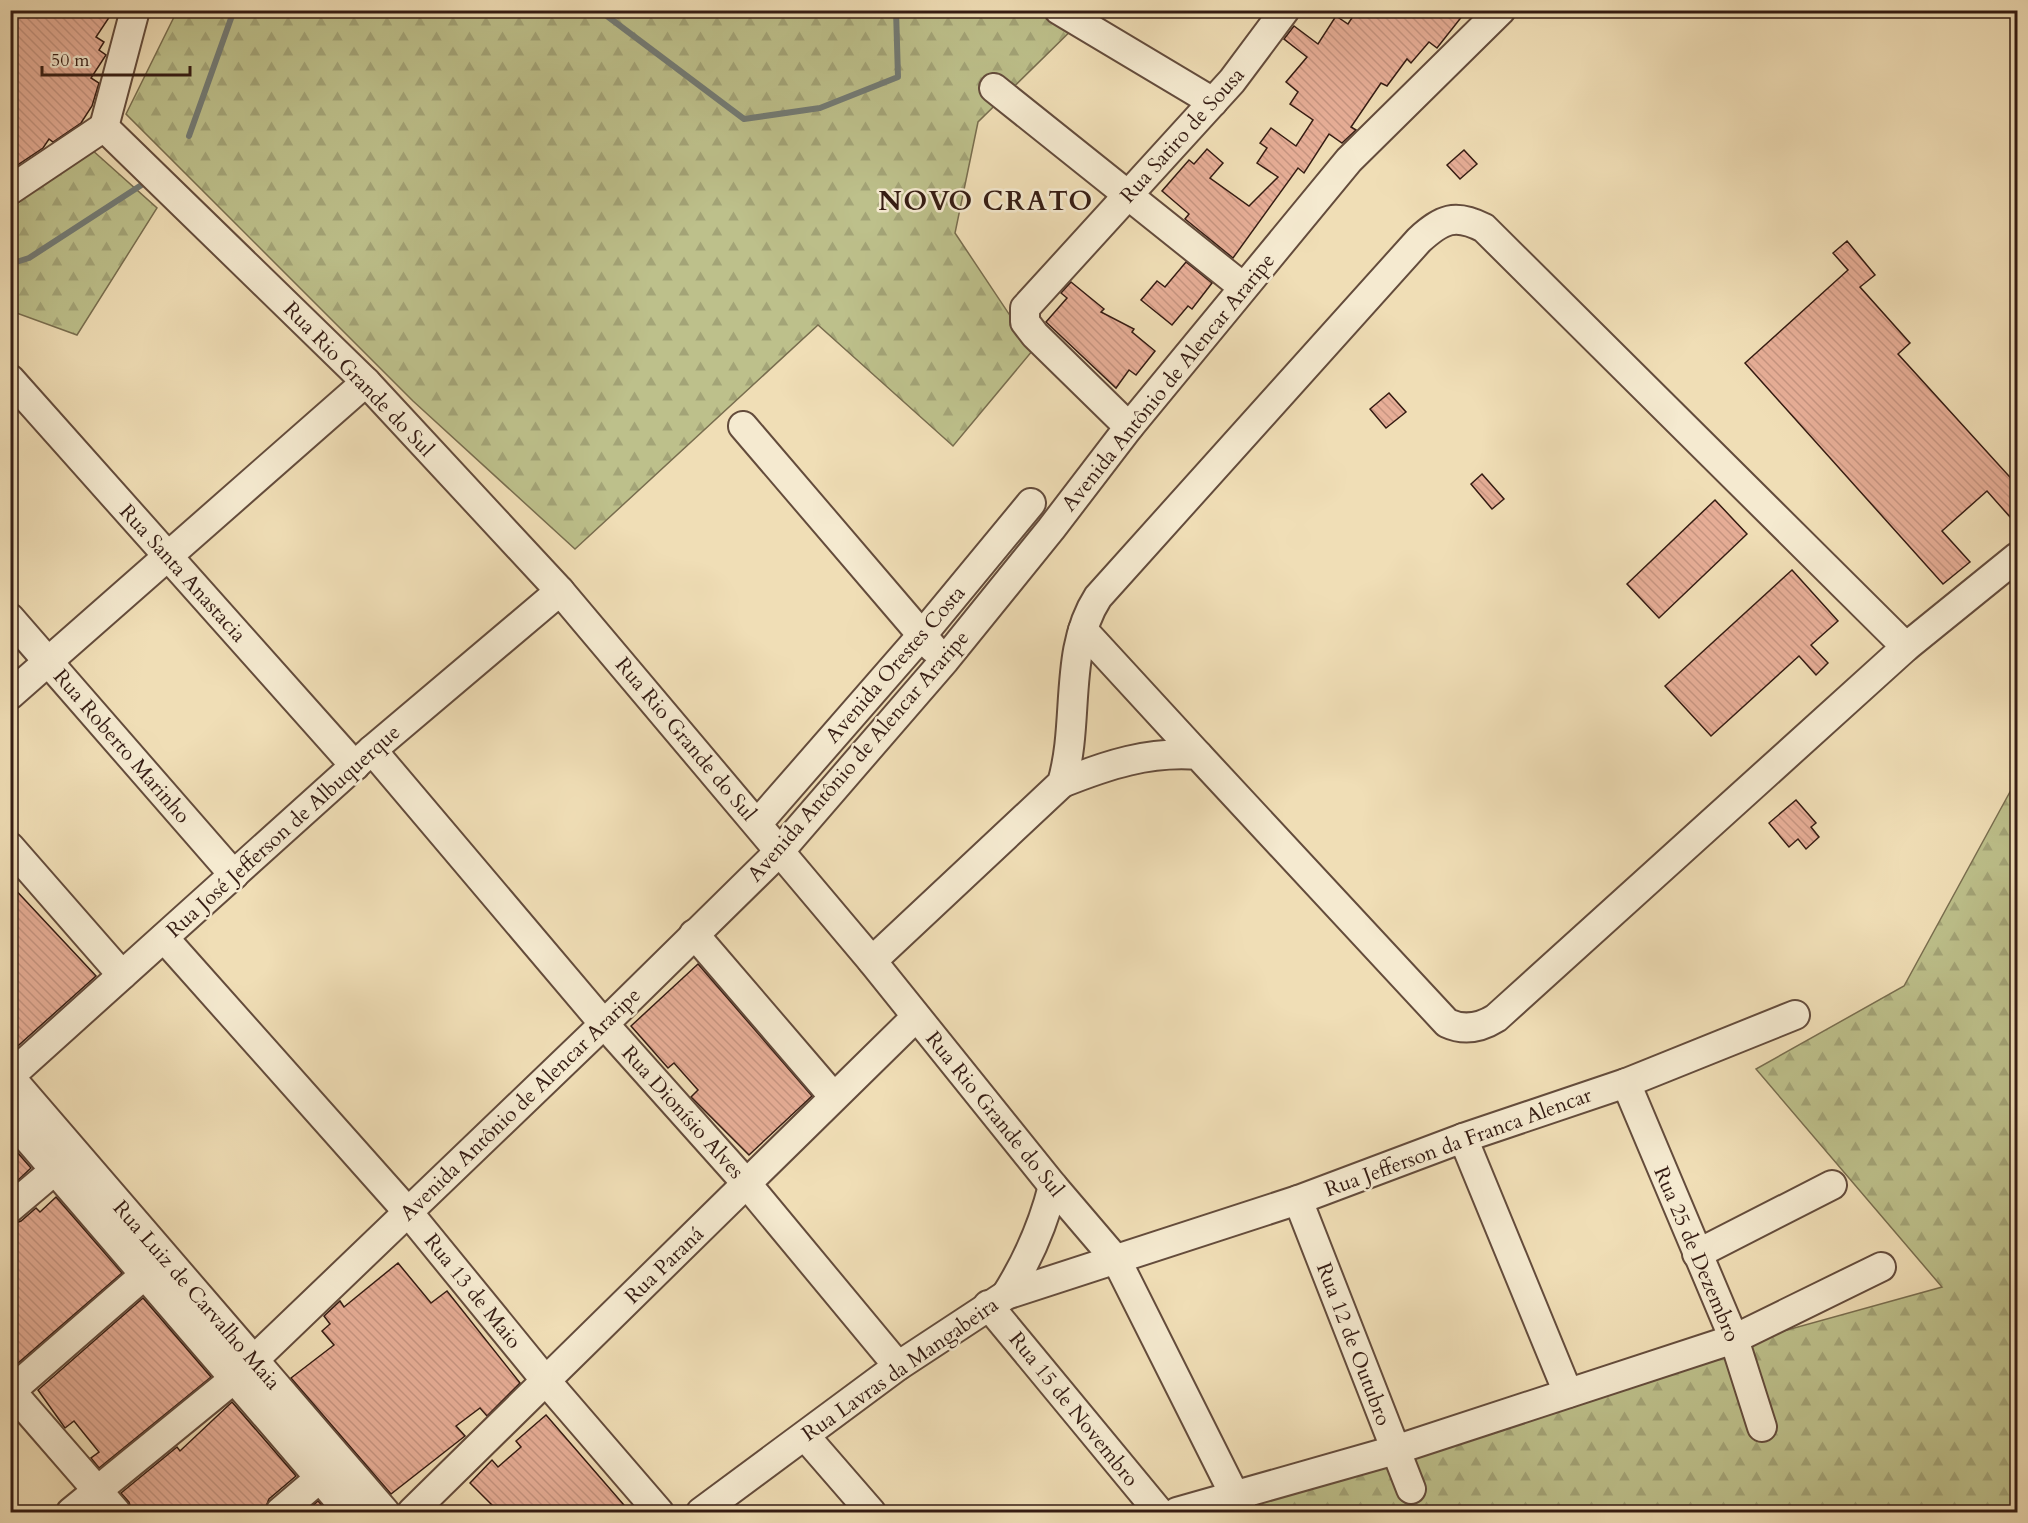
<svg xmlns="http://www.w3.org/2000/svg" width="2028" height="1523" font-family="Cardo,serif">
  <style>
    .forest { fill: url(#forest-firs); stroke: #796e4f; stroke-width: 1.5 }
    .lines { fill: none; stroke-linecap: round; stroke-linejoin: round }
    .stream { stroke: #737b75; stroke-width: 6 }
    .building { fill: url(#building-back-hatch); stroke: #351c13; stroke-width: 1.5 }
    .minor-casing { stroke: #644c3c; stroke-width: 32 }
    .minor { stroke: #f5ead0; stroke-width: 28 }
    .labels { text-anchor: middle; stroke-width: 5; stroke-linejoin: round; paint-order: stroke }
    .street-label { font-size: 21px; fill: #351c13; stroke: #f5ead0 }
    .district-label { font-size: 27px; font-weight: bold; letter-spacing: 1.5px; fill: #351c13; stroke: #f5ead0 }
  </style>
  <defs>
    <pattern id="forest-firs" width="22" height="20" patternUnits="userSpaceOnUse" patternTransform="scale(1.5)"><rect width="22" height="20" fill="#bdc08b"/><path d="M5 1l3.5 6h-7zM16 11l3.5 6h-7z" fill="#a3a477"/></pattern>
    <pattern id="building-back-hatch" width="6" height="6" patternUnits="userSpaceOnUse" patternTransform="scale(1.5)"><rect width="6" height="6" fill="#e7ae97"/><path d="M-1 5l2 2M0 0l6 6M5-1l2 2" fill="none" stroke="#c79581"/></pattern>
  </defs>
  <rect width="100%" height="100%" fill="#f0deb6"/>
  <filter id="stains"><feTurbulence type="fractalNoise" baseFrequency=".00333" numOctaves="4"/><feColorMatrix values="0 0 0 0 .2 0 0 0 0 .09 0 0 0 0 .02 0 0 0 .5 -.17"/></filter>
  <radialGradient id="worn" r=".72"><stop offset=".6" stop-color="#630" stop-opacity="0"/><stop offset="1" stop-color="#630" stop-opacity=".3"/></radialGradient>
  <g class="forest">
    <path d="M 177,11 L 1091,11 L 978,122 L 955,233 L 1033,350 L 953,446 L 818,325 L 575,549 L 413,401 L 126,114 Z"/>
    <path d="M 91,149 L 157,208 L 77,335 L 11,311 L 11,207 Z"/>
    <path d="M 2017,779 L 2017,1512 L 1130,1512 L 1942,1287 L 1756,1069 L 1904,986 Z"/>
  </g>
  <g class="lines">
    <g class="stream">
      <path d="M 599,10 L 744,119 L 820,108 L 898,77 L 896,10"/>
      <path d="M 189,136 L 234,10"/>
      <path d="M 10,264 L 29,258 L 143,184"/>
    </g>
  </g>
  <g class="building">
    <path d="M 19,10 L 114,10 L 96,37 L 104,42 L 99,50 L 106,55 L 91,78 L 99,83 L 92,106 L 81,123 L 53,142 L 49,139 L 43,148 L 10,170 L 10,23 Z"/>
    <path d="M 1357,10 L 1467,10 L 1437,48 L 1429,42 L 1411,63 L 1407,59 L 1387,86 L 1381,83 L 1351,127 L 1356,130 L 1342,143 L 1329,134 L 1304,173 L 1298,168 L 1233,258 L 1185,219 L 1189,214 L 1162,191 L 1189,160 L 1194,164 L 1207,149 L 1223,163 L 1210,178 L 1249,206 L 1278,177 L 1257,163 L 1267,148 L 1260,143 L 1271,128 L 1296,146 L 1313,120 L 1290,104 L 1298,92 L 1286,82 L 1307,57 L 1284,39 L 1294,26 L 1318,44 L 1336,16 L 1348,24 Z"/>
    <path d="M 1464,150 L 1477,164 L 1460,179 L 1447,165 Z"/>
    <path d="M 1847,241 L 1875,275 L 1860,287 L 1910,343 L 1898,354 L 2018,486 L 2018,526 L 1987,491 L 1942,531 L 1970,562 L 1943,584 L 1745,363 L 1848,270 L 1833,253 Z"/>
    <path d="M 1186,262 L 1212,283 L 1192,309 L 1188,306 L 1172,325 L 1141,300 L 1157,281 L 1165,287 Z"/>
    <path d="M 1071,282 L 1104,309 L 1101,312 L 1134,329 L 1132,332 L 1155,351 L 1136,375 L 1129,370 L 1116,388 L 1046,322 L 1067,298 L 1061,293 Z"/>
    <path d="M 1389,393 L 1406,412 L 1386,428 L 1370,409 Z"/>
    <path d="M 1482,474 L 1504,499 L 1492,509 L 1471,484 Z"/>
    <path d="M 1715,500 L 1747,534 L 1659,618 L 1627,584 Z"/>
    <path d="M 1792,570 L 1838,621 L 1811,645 L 1828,663 L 1816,675 L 1799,656 L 1711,736 L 1665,686 Z"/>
    <path d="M 1796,800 L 1816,823 L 1811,827 L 1819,837 L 1806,849 L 1798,839 L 1789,847 L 1769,823 Z"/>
    <path d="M 10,884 L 96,976 L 10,1053 Z"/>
    <path d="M 698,964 L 812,1096 L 749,1155 L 691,1097 L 698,1090 L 674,1063 L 668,1068 L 631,1026 Z"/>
    <path d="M 10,1144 L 31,1168 L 16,1182 L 10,1175 Z"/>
    <path d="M 56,1197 L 122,1273 L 10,1370 L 10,1225 L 21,1221 L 36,1208 L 40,1212 Z"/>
    <path d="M 398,1263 L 431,1303 L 447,1291 L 520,1383 L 487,1416 L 480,1408 L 456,1426 L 465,1436 L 391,1494 L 291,1378 L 334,1345 L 322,1331 L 330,1324 L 324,1316 L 340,1301 L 344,1307 Z"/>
    <path d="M 143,1298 L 211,1377 L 99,1468 L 91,1458 L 99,1452 L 86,1436 L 74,1421 L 65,1428 L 38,1390 Z"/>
    <path d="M 232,1402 L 296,1476 L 269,1499 L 264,1512 L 132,1512 L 129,1502 L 121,1493 L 177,1447 L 180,1451 Z"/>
    <path d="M 546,1415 L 630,1512 L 499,1512 L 470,1483 L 492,1460 L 498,1467 L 521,1447 L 516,1441 Z"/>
    <path d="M 318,1501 L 328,1512 L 305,1512 Z"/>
  </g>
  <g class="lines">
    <g class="minor-casing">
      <g id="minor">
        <path d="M 1059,10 L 1213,102"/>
        <path d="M 994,88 L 1243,287"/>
        <path d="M 104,127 L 366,382 L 560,591 L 872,961 L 1053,1186 L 1117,1261 L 1243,1512"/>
        <path d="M 104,127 L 135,10"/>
        <path d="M 10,190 L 104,127"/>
        <path d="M 10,379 L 355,766"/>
        <path d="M 743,426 L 933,648"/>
        <path d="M 1129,427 L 1035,335 L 1025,322 L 1025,308 L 1232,81 L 1285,10"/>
        <path d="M 10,618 L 234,875"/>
        <path d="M 1083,630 L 1198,755"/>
        <path d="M 10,695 L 366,382"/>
        <path d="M 372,750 L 604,1024 L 747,1184 L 898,1366"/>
        <path d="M 1062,783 C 1107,765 1149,751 1198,755 L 1447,1023 C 1464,1031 1480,1028 1496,1018 L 1906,647 L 2017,557"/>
        <path d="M 758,823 L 922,635 L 1031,503"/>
        <path d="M 10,847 L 122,975"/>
        <path d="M 694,934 L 833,1096"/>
        <path d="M 164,938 L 408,1212 L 546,1381 L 659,1512"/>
        <path d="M 872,961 L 1062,783 C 1080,722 1063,651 1098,597 L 1419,240 C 1442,219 1455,213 1484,228 L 1906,647"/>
        <path d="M 10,1076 L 372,750 L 560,591"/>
        <path d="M 10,1077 L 385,1512"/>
        <path d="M 1626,1083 L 1734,1339 L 1762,1427"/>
        <path d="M 10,1118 L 349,1512"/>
        <path d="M 1463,1138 L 1568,1393"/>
        <path d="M 1298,1200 L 1411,1489"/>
        <path d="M 10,1208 L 68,1159"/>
        <path d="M 1697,1254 L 1832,1185"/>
        <path d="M 1006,1295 C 1028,1260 1043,1226 1053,1186"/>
        <path d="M 988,1305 L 1159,1512"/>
        <path d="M 10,1390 L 116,1512"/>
        <path d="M 11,1391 L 158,1263"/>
        <path d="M 805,1436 L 871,1512"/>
        <path d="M 71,1512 L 235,1378 L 604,1024 L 779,852 L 945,660 L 1051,529 L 1129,427 L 1349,160 L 1501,10"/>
        <path d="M 280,1512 L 334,1466"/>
        <path d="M 412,1512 L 916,1017"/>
        <path d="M 701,1512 L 898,1366 L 1006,1295 L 1298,1200 L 1463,1138 L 1626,1083 L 1795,1015"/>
        <path d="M 1177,1512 L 1395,1450 L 1734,1339 L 1881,1267"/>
      </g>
    </g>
    <use href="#minor" class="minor"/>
  </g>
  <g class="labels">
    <g class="street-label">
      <text transform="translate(1182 135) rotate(-48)" y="7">Rua Satiro de Sousa</text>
      <text transform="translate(359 379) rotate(46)" y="7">Rua Rio Grande do Sul</text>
      <text transform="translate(1168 382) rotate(-51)" y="7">Avenida Antônio de Alencar Araripe</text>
      <text transform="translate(183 573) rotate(48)" y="7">Rua Santa Anastacia</text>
      <text transform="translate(895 664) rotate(-49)" y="7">Avenida Orestes Costa</text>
      <text transform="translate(686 739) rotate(50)" y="7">Rua Rio Grande do Sul</text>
      <text transform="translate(122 746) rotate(49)" y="7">Rua Roberto Marinho</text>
      <text transform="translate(858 756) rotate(-49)" y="7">Avenida Antônio de Alencar Araripe</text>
      <text transform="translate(283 831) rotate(-42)" y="7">Rua José Jefferson de Albuquerque</text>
      <text transform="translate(520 1104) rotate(-44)" y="7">Avenida Antônio de Alencar Araripe</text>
      <text transform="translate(683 1112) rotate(48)" y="7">Rua Dionísio Alves</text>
      <text transform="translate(995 1114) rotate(51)" y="7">Rua Rio Grande do Sul</text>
      <text transform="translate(1458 1142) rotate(-20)" y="7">Rua Jefferson da Franca Alencar</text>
      <text transform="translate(1697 1254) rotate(67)" y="7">Rua 25 de Dezembro</text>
      <text transform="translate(664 1265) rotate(-44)" y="7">Rua Paraná</text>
      <text transform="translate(473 1291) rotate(51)" y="7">Rua 13 de Maio</text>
      <text transform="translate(197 1295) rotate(49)" y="7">Rua Luiz de Carvalho Maia</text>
      <text transform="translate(1354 1344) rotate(69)" y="7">Rua 12 de Outubro</text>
      <text transform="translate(900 1369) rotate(-35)" y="7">Rua Lavras da Mangabeira</text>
      <text transform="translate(1074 1409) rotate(51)" y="7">Rua 15 de Novembro</text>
    </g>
    <g class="district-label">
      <text x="986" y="210">NOVO CRATO</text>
    </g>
  </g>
  <rect width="2028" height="1523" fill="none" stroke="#f0deb6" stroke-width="36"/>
  <rect x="12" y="12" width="2004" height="1499" fill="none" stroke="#351c13" stroke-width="3"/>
  <rect x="18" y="18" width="1992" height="1487" fill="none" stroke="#351c13" stroke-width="1.5"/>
  <path d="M42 66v9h148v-9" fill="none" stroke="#351c13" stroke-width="3"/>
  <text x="51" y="66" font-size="18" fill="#351c13" stroke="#f5ead0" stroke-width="4.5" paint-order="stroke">50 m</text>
  <rect width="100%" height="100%" filter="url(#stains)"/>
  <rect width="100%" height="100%" fill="url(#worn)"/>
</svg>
